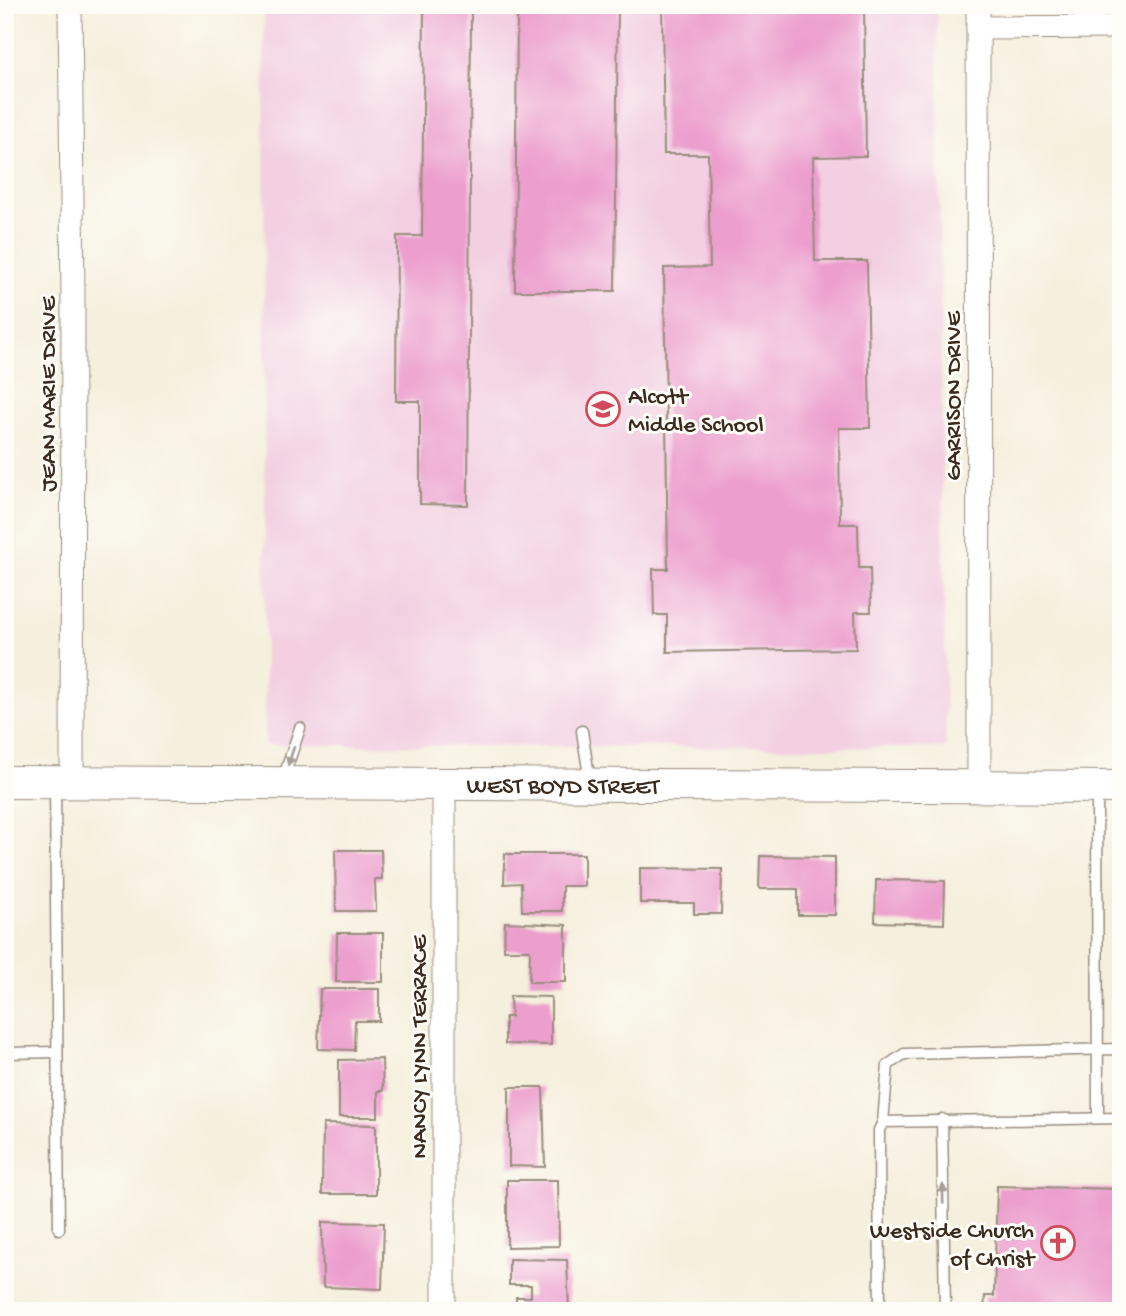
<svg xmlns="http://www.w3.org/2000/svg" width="1126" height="1316" font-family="'Gochi Hand',sans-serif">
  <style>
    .built { fill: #f2cfe1 }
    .building { fill: #ec9ecd }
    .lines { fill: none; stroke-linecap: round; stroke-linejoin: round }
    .lane-casing { stroke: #988c7e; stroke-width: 13 }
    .street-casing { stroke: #988c7e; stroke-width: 25 }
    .secondary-casing { stroke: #988c7e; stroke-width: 34 }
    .lane { stroke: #fff; stroke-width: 10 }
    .street { stroke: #fff; stroke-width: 23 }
    .secondary { stroke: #fff; stroke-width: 32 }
    .oneway { fill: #a79f9a }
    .labels { text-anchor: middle; stroke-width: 6; stroke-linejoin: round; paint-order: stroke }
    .street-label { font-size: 24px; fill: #3b2a1e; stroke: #fdfcf7 }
    .poi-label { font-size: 24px; fill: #3b2a1e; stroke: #fdfcf7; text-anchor: start }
  </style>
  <rect width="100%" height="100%" fill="#fdfcf7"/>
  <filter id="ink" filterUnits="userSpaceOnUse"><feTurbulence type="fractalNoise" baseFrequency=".0143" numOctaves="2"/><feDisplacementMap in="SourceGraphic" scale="14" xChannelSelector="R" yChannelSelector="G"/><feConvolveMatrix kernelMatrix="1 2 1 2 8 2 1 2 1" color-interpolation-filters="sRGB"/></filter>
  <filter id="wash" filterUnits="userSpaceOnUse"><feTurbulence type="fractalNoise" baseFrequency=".00686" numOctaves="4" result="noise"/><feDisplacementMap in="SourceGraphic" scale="28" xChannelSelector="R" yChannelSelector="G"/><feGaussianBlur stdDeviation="1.57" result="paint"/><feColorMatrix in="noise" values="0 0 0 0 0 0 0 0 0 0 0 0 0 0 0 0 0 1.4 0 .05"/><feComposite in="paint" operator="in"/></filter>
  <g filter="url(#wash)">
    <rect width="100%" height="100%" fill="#f5efdd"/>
    <path class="built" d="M 264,5 L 937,5 L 946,748 L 265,745 Z"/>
    <g id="blocks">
      <g class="building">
        <path d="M 424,5 L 471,5 L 468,505 L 420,504 L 420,401 L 396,401 L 397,236 L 422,236 Z"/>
        <path d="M 517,5 L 618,5 L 615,291 L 515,291 Z"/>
        <path d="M 662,5 L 864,5 L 866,156 L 813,157 L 815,261 L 867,261 L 870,428 L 839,428 L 840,524 L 858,524 L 859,568 L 870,568 L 871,612 L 855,612 L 856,649 L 667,652 L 667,615 L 654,615 L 653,569 L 668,569 L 664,268 L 710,267 L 708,154 L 664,154 Z"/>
        <path d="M 335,850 L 381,850 L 382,879 L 375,879 L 376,911 L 336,911 Z"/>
        <path d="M 505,854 L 584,854 L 584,886 L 562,886 L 562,911 L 522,911 L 521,883 L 504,884 Z"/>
        <path d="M 760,856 L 835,857 L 835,915 L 798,915 L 798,889 L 759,889 Z"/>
        <path d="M 640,868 L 722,869 L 721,914 L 694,914 L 694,903 L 640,903 Z"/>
        <path d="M 876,880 L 945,881 L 944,924 L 875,922 Z"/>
        <path d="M 505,922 L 566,925 L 566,982 L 529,982 L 530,950 L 504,950 Z"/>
        <path d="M 337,933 L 383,933 L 383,982 L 336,982 Z"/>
        <path d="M 320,989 L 379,989 L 379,1021 L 355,1021 L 354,1050 L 318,1049 Z"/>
        <path d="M 510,996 L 551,997 L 551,1045 L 505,1044 L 505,1017 L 511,1017 Z"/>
        <path d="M 382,1059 L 383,1091 L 378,1091 L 378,1117 L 339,1117 L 339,1060 Z"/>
        <path d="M 509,1087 L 543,1087 L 545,1167 L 509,1166 Z"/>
        <path d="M 323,1124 L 376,1125 L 376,1194 L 322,1194 Z"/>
        <path d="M 507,1180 L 558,1180 L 559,1246 L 507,1247 Z"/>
        <path d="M 997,1186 L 1121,1189 L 1121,1311 L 984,1311 L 985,1296 L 994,1296 Z"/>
        <path d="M 322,1222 L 384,1223 L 382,1289 L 323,1287 Z"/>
        <path d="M 509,1259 L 567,1260 L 569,1311 L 516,1311 L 516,1297 L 531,1297 L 531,1285 L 509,1285 Z"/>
      </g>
    </g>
  </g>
  <g filter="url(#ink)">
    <use href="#blocks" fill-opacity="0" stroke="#988c7e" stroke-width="2"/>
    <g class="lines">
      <g class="lane-casing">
        <g id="lane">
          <path d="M 582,731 L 590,782"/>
          <path d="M 283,779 L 300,728"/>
          <path d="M 55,785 L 59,1229"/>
          <path d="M 1097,790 L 1098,1118"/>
          <path d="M 5,1053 L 57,1052"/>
          <path d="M 942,1119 L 945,1311"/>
          <path d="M 883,1122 L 1121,1118"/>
          <path d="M 880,1311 L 879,1130 L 883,1122 L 888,1065 L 904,1054 L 1121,1049"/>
        </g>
      </g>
      <g class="street-casing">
        <g id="street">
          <path d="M 70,5 L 73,297 L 72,782"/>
          <path d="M 978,5 L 979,786"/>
          <path d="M 978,28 L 1121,27"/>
          <path d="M 444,784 L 444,1311"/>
        </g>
      </g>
      <g class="secondary-casing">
        <g id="secondary">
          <path id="s1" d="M 5,782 L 1121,787"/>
        </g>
      </g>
      <use href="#lane" class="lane"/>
      <use href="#street" class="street"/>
      <use href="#secondary" class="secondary"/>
    </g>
    <defs><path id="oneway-solid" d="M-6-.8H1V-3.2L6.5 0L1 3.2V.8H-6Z" transform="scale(1.75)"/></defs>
    <g class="oneway">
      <use href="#oneway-solid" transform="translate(291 756) rotate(108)"/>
      <use href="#oneway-solid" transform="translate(943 1194) rotate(-91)"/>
    </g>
  </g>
  <defs>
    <g id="school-ring" transform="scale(1.75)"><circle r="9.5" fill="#fdfcf7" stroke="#d1495b" stroke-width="1.5"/><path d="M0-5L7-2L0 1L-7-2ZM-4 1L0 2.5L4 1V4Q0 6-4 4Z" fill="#d1495b"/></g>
    <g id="church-ring" transform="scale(1.75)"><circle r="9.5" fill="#fdfcf7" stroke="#d1495b" stroke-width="1.5"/><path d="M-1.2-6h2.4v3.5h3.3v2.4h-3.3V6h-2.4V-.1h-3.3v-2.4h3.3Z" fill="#d1495b"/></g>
  </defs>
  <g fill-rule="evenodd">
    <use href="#school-ring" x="603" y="409"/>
    <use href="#church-ring" x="1058" y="1243"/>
  </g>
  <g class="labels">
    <g class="street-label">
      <text transform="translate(47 394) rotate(-90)" y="8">JEAN MARIE DRIVE</text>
      <text transform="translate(952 396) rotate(-90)" y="8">GARRISON DRIVE</text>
      <text dy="8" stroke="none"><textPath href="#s1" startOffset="558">WEST BOYD STREET</textPath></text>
      <text transform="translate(418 1047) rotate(-90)" y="8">NANCY LYNN TERRACE</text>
    </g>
    <g class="poi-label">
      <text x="628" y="403">Alcott<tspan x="628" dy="28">Middle School</tspan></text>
      <text x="1034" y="1237" text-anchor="end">Westside Church<tspan x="1034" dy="28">of Christ</tspan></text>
    </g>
  </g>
  <rect width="1126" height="1316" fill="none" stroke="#fdfcf7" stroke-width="28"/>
</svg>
